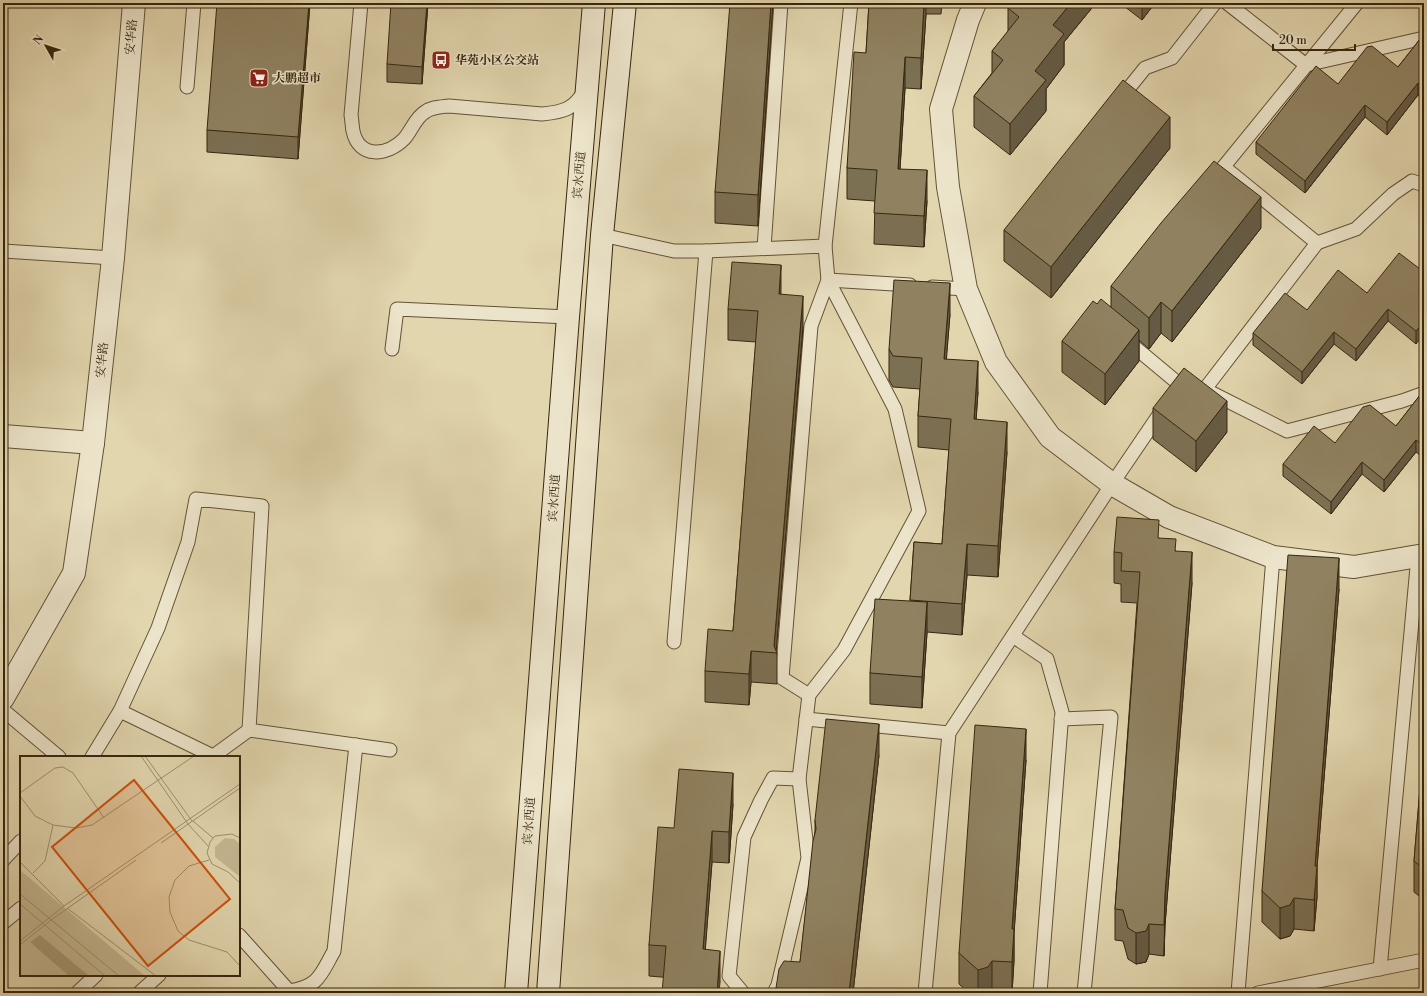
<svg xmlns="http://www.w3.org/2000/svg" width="1427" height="996" font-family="'Libre Bodoni','Noto Serif SC',serif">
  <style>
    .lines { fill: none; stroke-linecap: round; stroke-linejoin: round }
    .service-casing { stroke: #625236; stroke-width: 15 }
    .minor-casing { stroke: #625236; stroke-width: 24 }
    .secondary-casing { stroke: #37260e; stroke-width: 24 }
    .service { stroke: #ece4ca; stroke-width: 13 }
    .minor { stroke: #ece4ca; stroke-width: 22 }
    .secondary { stroke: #ece4ca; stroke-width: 22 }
    .wall { fill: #7c7053; stroke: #37260e }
    .shaded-wall { fill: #655b44; stroke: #37260e }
    .building { fill: #908261; stroke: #37260e }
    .labels { text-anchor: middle; stroke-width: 3; stroke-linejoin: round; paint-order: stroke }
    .street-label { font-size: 12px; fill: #37260e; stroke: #ece4ca }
    .poi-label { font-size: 12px; font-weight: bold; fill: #37260e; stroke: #ece4ca; text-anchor: start }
    .inset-road { fill: none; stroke: #9e906e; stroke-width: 1 }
    .view { fill: #cd510c; fill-opacity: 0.15; stroke: #cd510c; stroke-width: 2 }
    .inset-edge { fill: none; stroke: #37260e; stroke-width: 2 }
  </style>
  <rect width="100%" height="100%" fill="#e2d6ae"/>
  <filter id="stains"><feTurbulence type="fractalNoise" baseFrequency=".005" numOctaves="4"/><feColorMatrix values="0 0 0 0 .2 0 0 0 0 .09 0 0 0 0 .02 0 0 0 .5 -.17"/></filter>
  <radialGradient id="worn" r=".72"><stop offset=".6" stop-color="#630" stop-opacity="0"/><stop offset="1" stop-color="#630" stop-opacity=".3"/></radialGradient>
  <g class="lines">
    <g class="service-casing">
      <g id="service">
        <path d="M 361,3 L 351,115 C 352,120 352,126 353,131 C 359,159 387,156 404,139 C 412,130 415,118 425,112 C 432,107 440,107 449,106 L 542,114 C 564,112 574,109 585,90"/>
        <path d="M 1227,3 L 1306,65 L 1424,38"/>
        <path d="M 187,87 L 194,3"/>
        <path d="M 1120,99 L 1145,68 L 1172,58 L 1215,3"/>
        <path d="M 1212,181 L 1357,3"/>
        <path d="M 602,235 L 674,251 L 706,251 L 825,246 L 828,280 L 895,409 L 919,511 L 844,650 L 809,695 L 799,779 L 808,858 L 778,985 L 774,993"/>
        <path d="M 1317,243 L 1356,229 L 1393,194 L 1412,181 L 1424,185"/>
        <path d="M 825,246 L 851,3"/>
        <path d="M 764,248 L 781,3"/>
        <path d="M 3,251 L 113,258"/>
        <path d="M 932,287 L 966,289"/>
        <path d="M 1125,339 L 1179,384"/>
        <path d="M 392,349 L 397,309 L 568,317"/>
        <path d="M 1205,389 L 1317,243 L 1224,167"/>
        <path d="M 1208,391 L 1287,431 L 1402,401 L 1424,393"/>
        <path d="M 1013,636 L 1047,659 L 1062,712 L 1040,993"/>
        <path d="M 674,642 L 706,251"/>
        <path d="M 809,695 L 782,678 L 811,326 L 828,280 L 910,285"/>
        <path d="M 3,710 L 59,757"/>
        <path d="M 120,711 L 213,756"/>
        <path d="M 806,719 L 949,733"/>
        <path d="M 1061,719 L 1111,717 L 1084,993"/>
        <path d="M 92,757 L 120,711 L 158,628 L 188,542 L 196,499 L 262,506 L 249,730"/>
        <path d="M 212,757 L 249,730 L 390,750"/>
        <path d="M 3,860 L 21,841"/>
        <path d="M 3,923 L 21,908"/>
        <path d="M 239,935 L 289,991 C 319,987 321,974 334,951 L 356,745"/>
        <path d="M 1380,969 L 1418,556"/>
        <path d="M 77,993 L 96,975"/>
        <path d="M 139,993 L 159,975"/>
        <path d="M 743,993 L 729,976 L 744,837 L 761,800 L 773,778 L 799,779"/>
        <path d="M 925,993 L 949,733 L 1112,484 L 1163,409"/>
        <path d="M 1238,993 L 1273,557"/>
        <path d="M 1258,993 L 1424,960"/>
      </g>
    </g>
    <g class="minor-casing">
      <g id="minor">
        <path d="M 975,3 L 968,20 L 941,109 L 948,187 L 966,289 L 996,362 L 1050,437 L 1112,484 L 1169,517 L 1273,557 L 1354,567 L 1424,555"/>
        <path d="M 3,436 L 93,443"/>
        <path d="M 3,698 L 74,573 L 93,443 L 113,258 L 134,3"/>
      </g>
    </g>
    <g class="secondary-casing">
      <g id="secondary">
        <path d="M 516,993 L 568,317 L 594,3"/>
        <path d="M 548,993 L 602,235 L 625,3"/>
      </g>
    </g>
    <use href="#service" class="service"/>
    <use href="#minor" class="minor"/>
    <use href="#secondary" class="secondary"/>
  </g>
  <g class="wall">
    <path d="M 310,3 L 298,159 L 207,152 L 207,130 Z"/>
    <path d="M 428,3 L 422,84 L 387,82 L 387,64 Z"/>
    <path d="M 773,3 L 758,226 L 715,223 L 715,192 Z"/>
    <path d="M 869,3 L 942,3 L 941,14 L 926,14 L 921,89 L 905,88 L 900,169 L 927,201 L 924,247 L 874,244 L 875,201 L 847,199 L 847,168 L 866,53 Z"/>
    <path d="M 1012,3 L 1096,3 L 1064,42 L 1064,65 L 1046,89 L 1046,111 L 1010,155 L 974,127 L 974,96 L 992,73 L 992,51 L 1008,32 L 1008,8 Z"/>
    <path d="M 1120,3 L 1155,3 L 1142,20 Z"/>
    <path d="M 1323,3 L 1331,3 L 1328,7 Z"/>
    <path d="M 1424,34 L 1424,99 L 1418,95 L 1387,135 L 1365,117 L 1305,193 L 1256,154 L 1256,142 L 1338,84 L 1398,67 Z"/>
    <path d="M 1170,148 L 1051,298 L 1004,261 L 1004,230 Z"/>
    <path d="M 1261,228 L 1172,342 L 1161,333 L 1149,349 L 1139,340 L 1139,361 L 1105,405 L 1062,372 L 1062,341 L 1097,304 L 1111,307 L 1111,286 Z"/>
    <path d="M 1424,272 L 1416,344 L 1388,321 L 1356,361 L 1334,344 L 1302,384 L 1253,345 L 1253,333 L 1367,293 Z"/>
    <path d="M 781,294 L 803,327 L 776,651 L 777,653 L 777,684 L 751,682 L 749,705 L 705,702 L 705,671 L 733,631 L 756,342 L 728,340 L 728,309 Z"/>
    <path d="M 950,314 L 946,359 L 978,392 L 976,419 L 1007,452 L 998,577 L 967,575 L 962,635 L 927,632 L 922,708 L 870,704 L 870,673 L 910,601 L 914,542 L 942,544 L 949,450 L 918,447 L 918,416 L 920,389 L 893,387 L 889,380 L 889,349 Z"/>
    <path d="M 1424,390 L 1424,458 L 1416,452 L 1384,492 L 1362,474 L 1331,514 L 1283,476 L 1283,464 L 1335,443 L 1396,426 Z"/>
    <path d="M 1153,408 L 1227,432 L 1196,472 L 1153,439 Z"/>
    <path d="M 1159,538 L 1176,551 L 1192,583 L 1165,925 L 1164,956 L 1149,954 L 1146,962 L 1136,964 L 1128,959 L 1123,941 L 1115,940 L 1115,909 L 1137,603 L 1121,602 L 1121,584 L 1114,583 L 1114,552 Z"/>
    <path d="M 1339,589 L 1317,867 L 1317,897 L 1314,931 L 1294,929 L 1290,936 L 1280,939 L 1262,922 L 1262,891 Z"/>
    <path d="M 1424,740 L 1424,900 L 1414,892 L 1414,861 Z"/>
    <path d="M 879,755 L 853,993 L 776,993 L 776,988 L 800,962 L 815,831 L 815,820 Z"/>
    <path d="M 1026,760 L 1014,933 L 1014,960 L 1012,993 L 992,992 L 992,993 L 969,993 L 959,984 L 959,953 Z"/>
    <path d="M 733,804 L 729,863 L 712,862 L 705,950 L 720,982 L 649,976 L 649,945 L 674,828 Z"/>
  </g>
  <g class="shaded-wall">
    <path d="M 309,3 L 310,3 L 298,159 L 298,137 Z"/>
    <path d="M 427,3 L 428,3 L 422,84 L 422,67 Z"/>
    <path d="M 771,3 L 773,3 L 758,226 L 758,195 Z"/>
    <path d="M 924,3 L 926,3 L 926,14 L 921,89 L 921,58 Z"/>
    <path d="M 1071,3 L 1096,3 L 1064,42 L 1064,65 L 1046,89 L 1046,111 L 1010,155 L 1010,124 L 1035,71 L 1053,25 Z"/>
    <path d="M 1142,3 L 1155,3 L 1142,20 Z"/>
    <path d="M 1328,3 L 1331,3 L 1328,7 Z"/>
    <path d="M 905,57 L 905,88 L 898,200 L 898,169 Z"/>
    <path d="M 1418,83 L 1418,95 L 1387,135 L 1387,122 Z"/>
    <path d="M 1365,105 L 1365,117 L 1305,193 L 1305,181 Z"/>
    <path d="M 1170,117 L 1170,148 L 1051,298 L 1051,267 Z"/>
    <path d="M 927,170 L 927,201 L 924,247 L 924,216 Z"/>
    <path d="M 1261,197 L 1261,228 L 1172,342 L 1172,311 Z"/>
    <path d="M 781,265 L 781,296 L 779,294 Z"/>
    <path d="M 950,283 L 950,314 L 944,390 L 944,359 Z"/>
    <path d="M 803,296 L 803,327 L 776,653 L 774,646 Z"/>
    <path d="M 1161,302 L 1161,333 L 1149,349 L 1149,318 Z"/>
    <path d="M 1388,309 L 1388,321 L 1356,361 L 1356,349 Z"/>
    <path d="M 1424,322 L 1424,334 L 1416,344 L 1416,331 Z"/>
    <path d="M 1139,330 L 1139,361 L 1105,405 L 1105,374 Z"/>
    <path d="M 1334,332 L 1334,344 L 1302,384 L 1302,372 Z"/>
    <path d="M 978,361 L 978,392 L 974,450 L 974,419 Z"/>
    <path d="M 1227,401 L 1227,432 L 1196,472 L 1196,441 Z"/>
    <path d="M 1007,422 L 1007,452 L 998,577 L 998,546 Z"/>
    <path d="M 1416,440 L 1416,452 L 1384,492 L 1384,480 Z"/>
    <path d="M 1362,462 L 1362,474 L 1331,514 L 1331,502 Z"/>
    <path d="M 967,544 L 967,575 L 962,635 L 962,604 Z"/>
    <path d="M 1192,552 L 1192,583 L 1165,925 L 1164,956 L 1165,894 Z"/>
    <path d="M 1339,558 L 1339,589 L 1317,867 L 1317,897 L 1314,931 L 1315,866 Z"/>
    <path d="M 927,602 L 927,633 L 922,708 L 922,677 Z"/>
    <path d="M 751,651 L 751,682 L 749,705 L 749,674 Z"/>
    <path d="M 879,724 L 879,755 L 853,993 L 849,993 Z"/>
    <path d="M 1026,729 L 1026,760 L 1014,933 L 1014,960 L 1012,993 L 1012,929 Z"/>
    <path d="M 733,773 L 733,804 L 729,863 L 729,832 Z"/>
    <path d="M 712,831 L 712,862 L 703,980 L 703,949 Z"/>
    <path d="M 1294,898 L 1294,929 L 1290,936 L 1280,939 L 1280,908 Z"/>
    <path d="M 1149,924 L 1149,954 L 1146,962 L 1136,964 L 1136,933 Z"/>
    <path d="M 720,951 L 720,982 L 719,993 L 717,993 Z"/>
    <path d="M 992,961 L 992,993 L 978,993 L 978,970 Z"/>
  </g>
  <g class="building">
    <path d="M 217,3 L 309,3 L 298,137 L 207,130 Z"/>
    <path d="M 391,3 L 427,3 L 422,67 L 387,64 Z"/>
    <path d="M 730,3 L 771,3 L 758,195 L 715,192 Z"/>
    <path d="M 869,3 L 924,3 L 921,58 L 905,57 L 898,169 L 927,170 L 924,216 L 874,213 L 877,170 L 847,168 L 854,52 L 866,53 Z"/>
    <path d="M 1012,3 L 1071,3 L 1053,25 L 1064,34 L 1035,71 L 1046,80 L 1010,124 L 974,96 L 1003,60 L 992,51 L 1019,17 L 1008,8 Z"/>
    <path d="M 1424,34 L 1424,87 L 1418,83 L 1387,122 L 1365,105 L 1305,181 L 1256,142 L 1316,66 L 1338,84 L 1367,47 L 1372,46 L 1398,67 Z"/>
    <path d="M 1123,80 L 1170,117 L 1051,267 L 1004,230 Z"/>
    <path d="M 1214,161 L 1261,197 L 1172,311 L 1161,302 L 1149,318 L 1111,286 L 1161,223 Z"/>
    <path d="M 1399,253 L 1424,272 L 1424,322 L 1416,331 L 1388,309 L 1356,349 L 1334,332 L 1302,372 L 1253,333 L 1285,293 L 1307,310 L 1338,270 L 1367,293 Z"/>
    <path d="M 732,262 L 781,265 L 779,294 L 803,296 L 774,646 L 777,653 L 751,651 L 749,674 L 705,671 L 708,629 L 733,631 L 758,311 L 728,309 Z"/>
    <path d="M 894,280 L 950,283 L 944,359 L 978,361 L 974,419 L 1007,422 L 998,546 L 967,544 L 962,604 L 910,600 L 914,542 L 942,544 L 951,419 L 918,416 L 922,358 L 893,356 L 889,349 Z"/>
    <path d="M 1101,299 L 1139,330 L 1105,374 L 1062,341 L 1093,301 L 1097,304 Z"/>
    <path d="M 1184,368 L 1227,401 L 1196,441 L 1153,408 Z"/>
    <path d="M 1424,390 L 1424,446 L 1416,440 L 1384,480 L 1362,462 L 1331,502 L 1283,464 L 1314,426 L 1335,443 L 1363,407 L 1370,405 L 1396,426 Z"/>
    <path d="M 1117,517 L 1159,520 L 1158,538 L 1176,539 L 1175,551 L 1192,552 L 1165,894 L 1164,925 L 1149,924 L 1146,931 L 1136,933 L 1128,928 L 1123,910 L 1115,909 L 1140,572 L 1121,571 L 1122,553 L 1114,552 Z"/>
    <path d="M 1288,555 L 1339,558 L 1315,866 L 1317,866 L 1314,900 L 1294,898 L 1290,905 L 1280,908 L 1262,891 Z"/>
    <path d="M 875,599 L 927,602 L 922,677 L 870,673 Z"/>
    <path d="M 826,719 L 879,724 L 849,993 L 789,993 L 785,989 L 776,988 L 779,969 L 784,961 L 800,962 L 813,841 L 816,829 L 815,820 Z"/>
    <path d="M 975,725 L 1026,729 L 1012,929 L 1014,929 L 1012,962 L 992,961 L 988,967 L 978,970 L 959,953 Z"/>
    <path d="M 1424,740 L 1424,869 L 1414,861 Z"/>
    <path d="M 679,769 L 733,773 L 729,832 L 712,831 L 703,949 L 720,951 L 717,993 L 662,993 L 666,946 L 649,945 L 658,827 L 674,828 Z"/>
  </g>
  <defs>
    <g id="bus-square" transform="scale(1)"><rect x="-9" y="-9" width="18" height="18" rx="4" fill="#8f2418" stroke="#ece4ca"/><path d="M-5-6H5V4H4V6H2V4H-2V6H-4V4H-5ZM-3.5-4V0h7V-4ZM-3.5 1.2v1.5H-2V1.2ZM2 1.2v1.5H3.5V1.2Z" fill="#fff"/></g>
    <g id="supermarket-square" transform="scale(1)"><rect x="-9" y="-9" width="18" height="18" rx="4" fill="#8f2418" stroke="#ece4ca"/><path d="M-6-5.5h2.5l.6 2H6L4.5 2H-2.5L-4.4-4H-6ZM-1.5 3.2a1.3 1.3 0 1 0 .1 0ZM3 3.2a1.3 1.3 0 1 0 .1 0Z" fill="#fff"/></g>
  </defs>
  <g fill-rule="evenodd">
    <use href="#bus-square" x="441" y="60"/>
    <use href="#supermarket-square" x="259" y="78"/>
  </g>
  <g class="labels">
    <g class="street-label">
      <text transform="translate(131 37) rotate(-85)" y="4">安华路</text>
      <text transform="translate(579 175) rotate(-85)" y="4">宾水西道</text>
      <text transform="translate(102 360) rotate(-84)" y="4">安华路</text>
      <text transform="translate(554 498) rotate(-86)" y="4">宾水西道</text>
      <text transform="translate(529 821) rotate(-86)" y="4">宾水西道</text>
    </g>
    <g class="poi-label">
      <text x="455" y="64">华苑小区公交站</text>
      <text x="273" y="82">大鹏超市</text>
    </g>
  </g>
  <g transform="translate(20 756)">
    <rect width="220" height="220" fill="#e2d6ae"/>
    <path d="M 205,82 L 214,83 L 220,88 L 220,121 L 195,101 L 195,91 ZM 0,114 L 125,220 L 0,220 Z" fill="#c5b893"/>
    <path d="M 20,179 L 69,220 L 49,220 L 10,186 Z" fill="#a89a78"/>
    <path class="inset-road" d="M 121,0 L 168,68M 125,0 L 172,65M 0,37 L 35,12 L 43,11 L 53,17 L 84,62M 0,40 L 15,60 L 33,69 L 56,72 L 72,69 L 174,0M 173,65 L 193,82M 168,68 L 188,90M 220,82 L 212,78 L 195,80 L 190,86 L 187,97 L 192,108 L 208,116 L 220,127M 141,87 L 220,32M 189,104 L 169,110 L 155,124 L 149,141 L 150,156 L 158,175 L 169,184 L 207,196 L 220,210M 0,106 L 44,150M 13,117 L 25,105 L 33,69M 0,138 L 99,220M 0,148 L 85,220M 47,152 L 136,220M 0,185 L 44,150 L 220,28M 0,189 L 31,164 L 116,104"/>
    <path class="view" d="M 114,24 L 210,143 L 128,210 L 32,91 Z"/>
    <rect width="220" height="220" class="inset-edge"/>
  </g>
  <rect width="1427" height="996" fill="none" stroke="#e2d6ae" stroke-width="16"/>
  <rect x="4" y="4" width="1419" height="988" fill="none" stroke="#37260e" stroke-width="2"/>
  <rect x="8" y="8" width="1411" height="980" fill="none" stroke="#37260e"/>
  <g transform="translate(46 46) rotate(309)" stroke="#ece4ca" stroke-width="3" paint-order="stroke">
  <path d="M0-3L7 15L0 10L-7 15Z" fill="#37260e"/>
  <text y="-6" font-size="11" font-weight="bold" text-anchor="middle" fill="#37260e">N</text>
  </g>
  <path d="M1273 44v6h82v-6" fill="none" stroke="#37260e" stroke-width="2"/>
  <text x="1279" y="44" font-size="12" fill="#37260e" stroke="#ece4ca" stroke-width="3" paint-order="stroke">20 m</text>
  <rect width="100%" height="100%" filter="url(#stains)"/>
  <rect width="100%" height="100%" fill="url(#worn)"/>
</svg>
